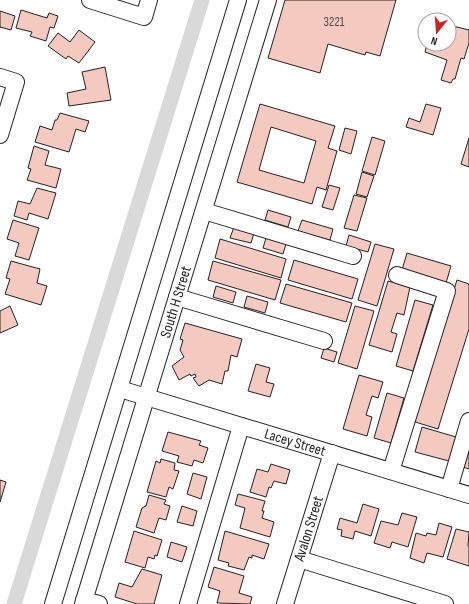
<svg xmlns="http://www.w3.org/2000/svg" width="469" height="604" font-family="'Sofia Sans Condensed',sans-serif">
<rect width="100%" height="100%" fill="#fff"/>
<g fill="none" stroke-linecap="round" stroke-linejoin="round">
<path stroke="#d9d9d9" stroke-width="15" d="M14 604 202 0"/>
</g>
<path fill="#f3c9c0" stroke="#222" fill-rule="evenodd" d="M285 0H396L380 56 366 52 365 55 328 44 320 73 268 58Z
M21 10 47 18 49 13 58 16 54 28 50 27 46 41 30 36 32 32 16 28Z
M0 11 15 16 11 30 0 27Z
M449 25 469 30V43L464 59 461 58 455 79H453L451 83 441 80 447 60 425 52 427 44H449Z
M79 30 95 42 79 63 68 56 66 59 48 46 58 33 70 42Z
M105 67 111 100 69 106 67 93 86 89 82 72Z
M260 104 335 126 328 148 337 151 326 190 317 187 312 204 237 182ZM271 127 316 141 304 183 259 170Z
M426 104 441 108 433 135 406 127 409 118 420 122Z
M60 113 89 121 85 132 76 129 69 152 35 142 40 126 52 130 55 120H57Z
M345 128 357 131 351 154 339 150Z
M372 137 385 141 375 175 362 171Z
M469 138V167L461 164Z
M34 146 49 151 45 165 61 169 56 188 27 180 31 169 28 168Z
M362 172 374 176 367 197 356 194Z
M329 185 340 188 333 210 322 207Z
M37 188 56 193 48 219 29 213 27 220 14 216 18 201 30 204Z
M354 195 367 198 357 231 344 228Z
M268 210 291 217 288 227 265 220Z
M13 220 39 228 29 260 15 256 19 243 7 239Z
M302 220 333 229 330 240 298 231Z
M234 227 254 233 251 243 230 238Z
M349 235 371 242 368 252 346 246Z
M266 238 286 244 283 254 263 248Z
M220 239 286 259 281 278 215 258Z
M375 244 394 249 377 306 358 300Z
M407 253 451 266 446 283 402 270Z
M294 260 358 279 352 299 288 280Z
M11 261 40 269 37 283 47 286 41 305 5 294 10 279 6 278Z
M213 261 281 280 275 300 208 280Z
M457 280 469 284V329L438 429 412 421Z
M388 281 410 287 404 315 397 313 391 332 397 334 392 352 369 345Z
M286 284 352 303 346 322 280 303Z
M216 286 236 292 233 303 213 297Z
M247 296 268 302 265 313 244 307Z
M415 300 433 305 413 371 396 366Z
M10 306 18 325 0 333V311Z
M355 306 374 311 357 369 338 363Z
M185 323 242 339 237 357 231 355 228 371H225L222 384 209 380 199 386 193 378 196 377 195 374 191 376 190 374 179 380 172 366 184 357 180 350 183 340 180 339Z
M324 348 337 352 334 362 321 358Z
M256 364 270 368 266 382 274 384 270 397 248 391Z
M359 375 383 382 378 398 372 396 366 415 372 417 367 436 343 429Z
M387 393 404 398 391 443 374 438Z
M422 427 456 437 449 461 415 452Z
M168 432 201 441 199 445 208 448 203 463 194 460 192 466 177 462 179 456 162 451Z
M469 447V469L463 467Z
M161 459 175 463 174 470 179 471 173 489 169 487 166 497 147 492 156 461 160 463Z
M271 464 290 470 286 484 274 481 271 488 269 487 266 497 250 492 257 469 268 472Z
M193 473 207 477 201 499 187 494Z
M0 480 6 482 0 502Z
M238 494 265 501 262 511H264L262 518 274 522 270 537 240 528 245 508 235 505Z
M149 495 166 500 164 504 170 506 166 520 159 518 154 533 136 527 142 508 146 506Z
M363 504 379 509 371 536 355 531 353 539 341 536 342 530 337 529 340 518 357 523Z
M182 506 197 511 193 526 177 522Z
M402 513 417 517 408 547 392 542 390 548 374 543 381 521 398 525Z
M439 523 452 527 443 557 427 553 424 563 410 558 416 533 426 536 427 533 436 535Z
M456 529 469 532 468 546H469V566L447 559Z
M134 531 162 540 157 556 155 555 154 559 148 557 145 568 125 562Z
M225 531 269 544 264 559 252 555V558L249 557 244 570 228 566 229 563 218 560Z
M171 542 187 547 182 562 167 557Z
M214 567 244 576 239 593 252 597 250 604 217 603 220 591 208 587Z
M142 569 162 575 154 604H137L115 597 119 583 132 587Z"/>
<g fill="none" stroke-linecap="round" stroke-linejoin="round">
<defs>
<g id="minor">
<path d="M90 0 144 17 149 0"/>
<path d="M0 77 16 82 0 135"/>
<path d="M204 211 353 256"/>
<path d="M177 297 324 341"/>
<path id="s1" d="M120 389 469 495"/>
<path d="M391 471 447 291 397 275"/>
<path d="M449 489 469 421"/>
<path d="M299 559 445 604"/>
<path d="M84 600 99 604"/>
<path d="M53 604 238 0"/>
<path id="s2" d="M83 604 268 0"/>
<path d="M188 604 241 426"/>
<path id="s3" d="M285 604 332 453"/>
</g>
</defs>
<use href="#minor" stroke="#222" stroke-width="18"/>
<use href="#minor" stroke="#fff" stroke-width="16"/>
</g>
<g text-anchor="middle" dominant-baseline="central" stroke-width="3" stroke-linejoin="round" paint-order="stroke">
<g font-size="13" fill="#564c4a">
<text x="334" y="22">3221</text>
</g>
<g font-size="15" fill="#222" stroke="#fff">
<text stroke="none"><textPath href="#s2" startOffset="316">South H Street</textPath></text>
<text stroke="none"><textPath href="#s1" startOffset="183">Lacey Street</textPath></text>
<text stroke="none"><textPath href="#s3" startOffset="79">Avalon Street</textPath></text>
</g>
</g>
<g transform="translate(437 32) rotate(197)"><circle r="19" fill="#ffffff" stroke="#a7a7a7"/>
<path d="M0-3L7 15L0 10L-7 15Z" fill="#c62828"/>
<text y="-6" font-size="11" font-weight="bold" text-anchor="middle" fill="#222222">N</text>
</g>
</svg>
